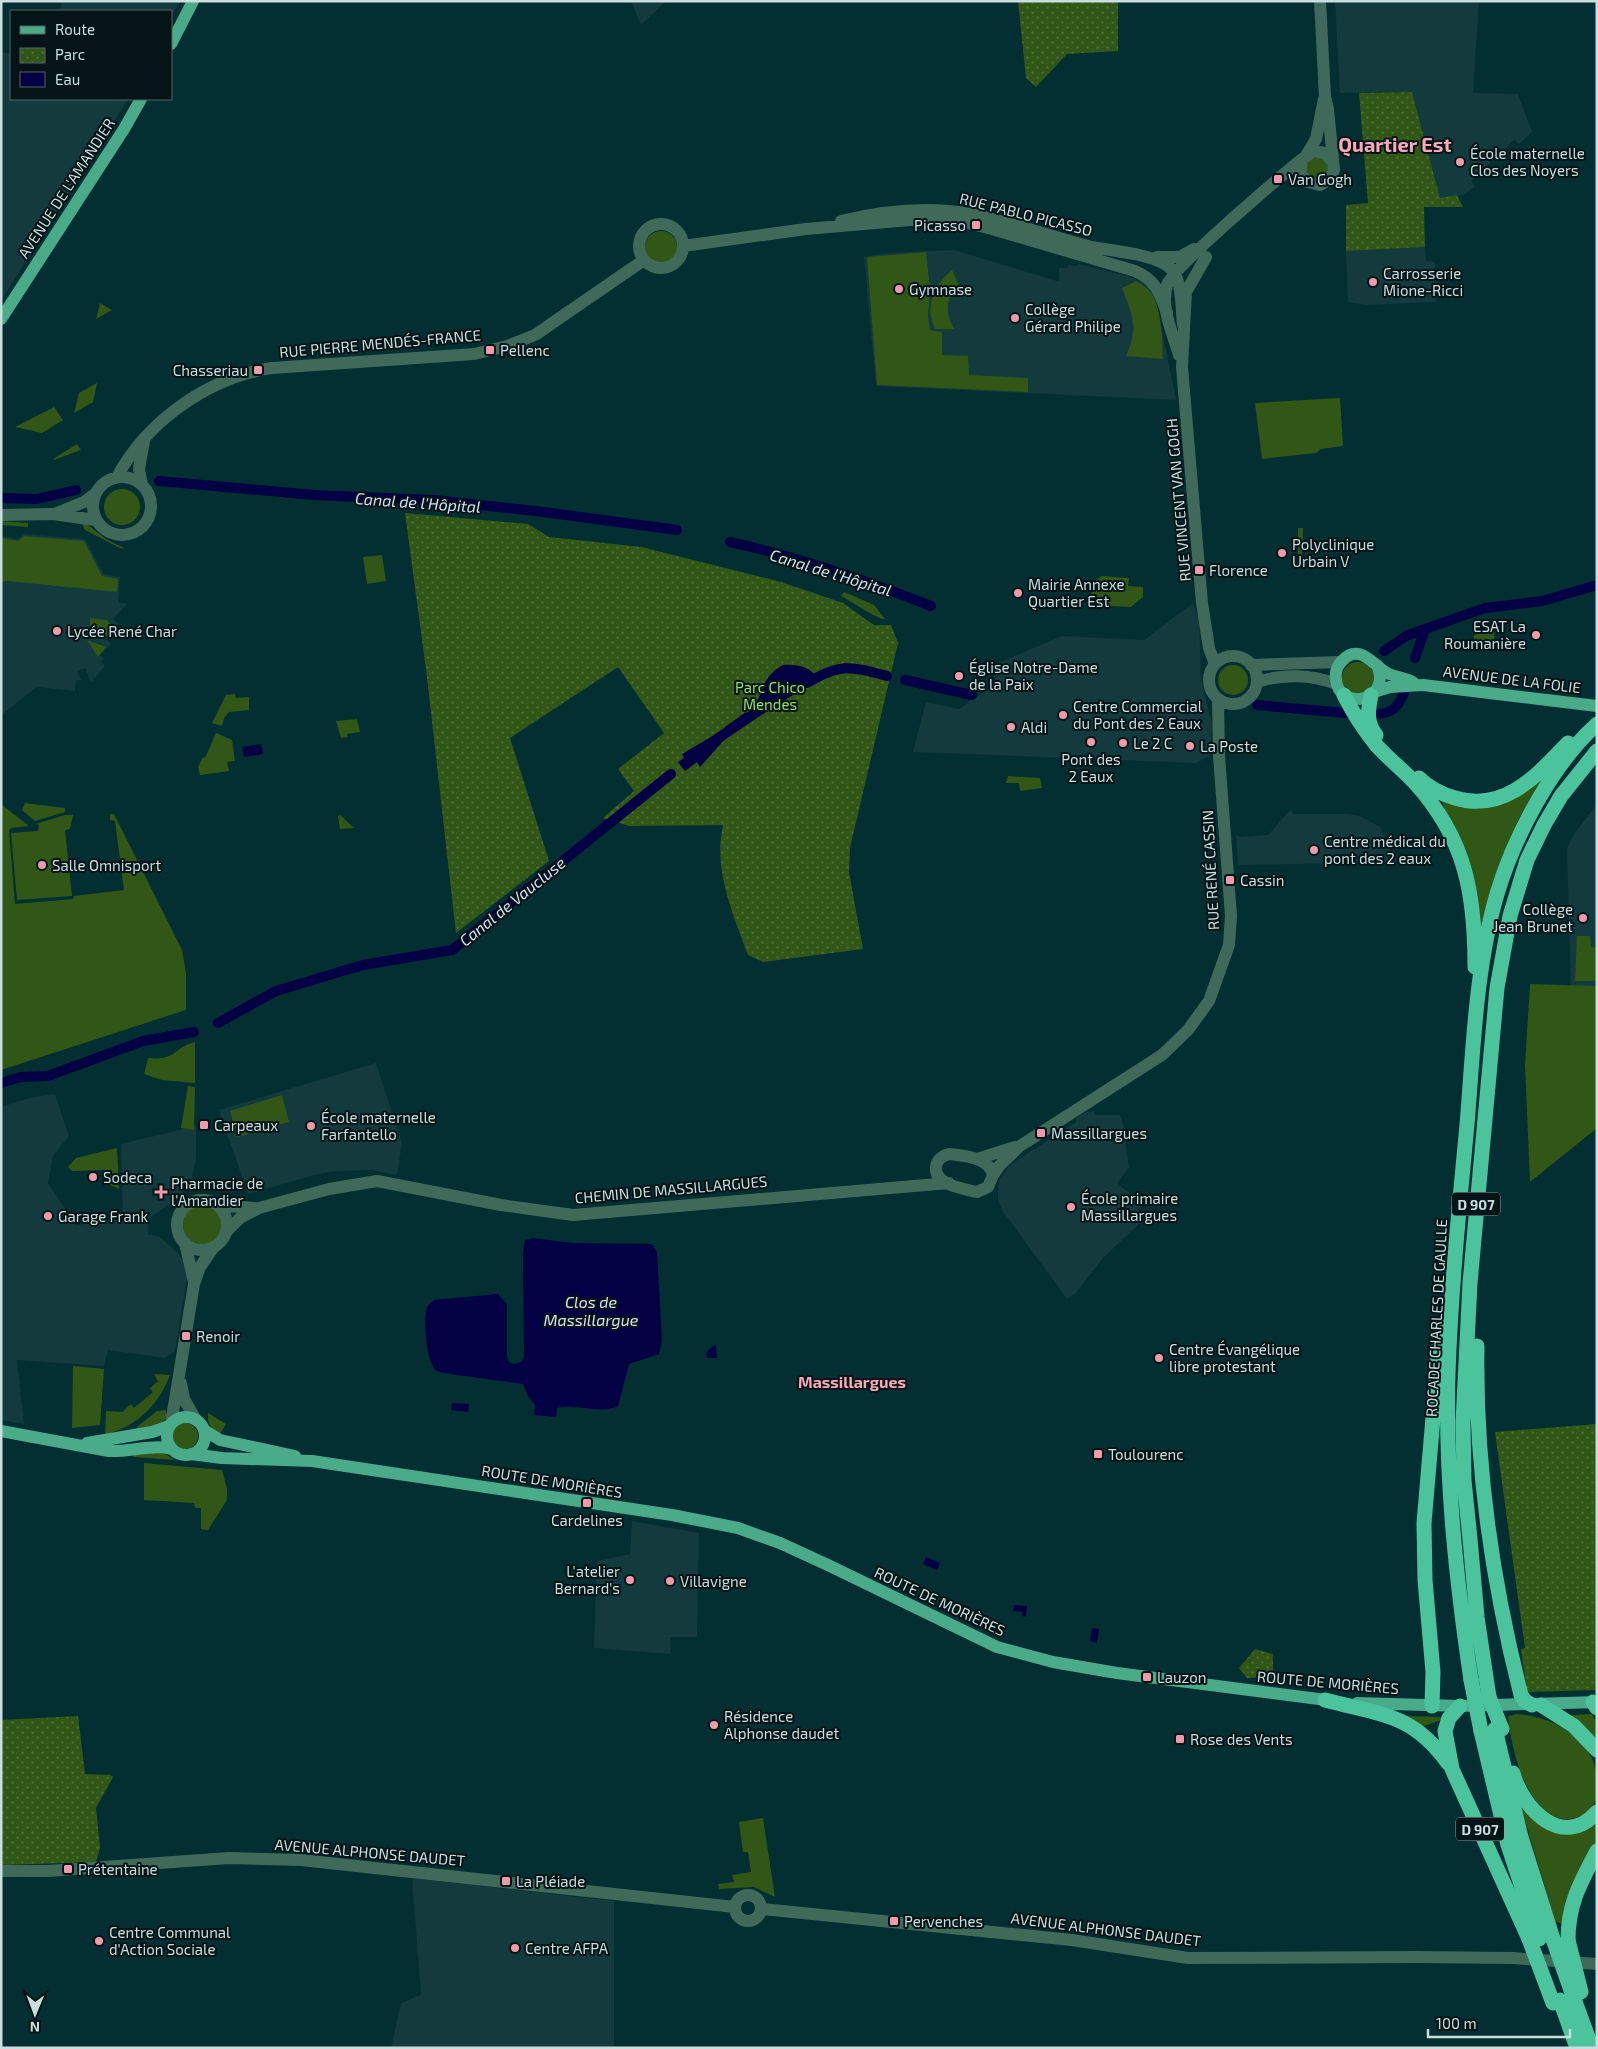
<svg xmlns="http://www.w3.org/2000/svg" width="1598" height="2049" font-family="'Exo 2',sans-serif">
<defs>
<pattern id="park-dots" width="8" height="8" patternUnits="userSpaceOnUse" patternTransform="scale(1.25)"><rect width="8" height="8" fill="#315717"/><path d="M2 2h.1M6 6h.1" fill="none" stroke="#4e6f38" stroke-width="1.8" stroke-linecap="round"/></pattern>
</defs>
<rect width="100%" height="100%" fill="#032f32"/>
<path fill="#133a3d" d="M62 1H180L171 18V11H60Z
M631 1H666L641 25Z
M1335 1H1479L1473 93 1518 94 1532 132 1519 144 1514 140 1471 181 1475 186 1461 197 1457 195 1440 198 1412 92 1340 93Z
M1 52 11 54V99H128L1 301Z
M1425 247 1426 261 1435 262 1436 302 1366 305 1348 302 1346 251Z
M954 250 1057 281H1059V268H1068V265L1077 266 1078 264 1131 277 1147 284 1155 295 1176 400 876 386 864 257 887 253Z
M24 534 85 539 104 574 120 577 118 602 127 604 113 619 119 624 106 639 111 644 100 655 104 659 101 662 105 666 91 682 85 668 77 671 81 680H76L75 691 37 687 1 715V536L18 539Z
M1193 603 1199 621 1201 679 1212 724 1210 755 1197 763 913 752 926 702 960 709 972 699 997 685 991 666 1062 636 1144 640Z
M1597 804V986H1571L1567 850 1572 837Z
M1290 810 1294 814H1349L1360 816 1380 827 1397 862 1238 865 1236 834 1240 837 1268 835Z
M376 1063 402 1143 397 1175 372 1170 337 1171 318 1174 248 1194 219 1110Z
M55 1094 69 1136 53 1156 48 1183 76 1225 123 1219 121 1144 196 1126V1157L191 1184 173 1202 149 1218 148 1234 160 1237 178 1253 183 1261 187 1277 175 1351 165 1358 108 1350 104 1366 17 1360 24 1424 1 1420V1107L29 1098Z
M1094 1111 1095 1115H1119L1122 1118 1129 1168 1117 1183 1143 1204 1138 1209 1142 1213V1221L1103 1258 1075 1294 1067 1299 1002 1210 998 1200V1188L1000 1178 1010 1165 1076 1122 1077 1117 1086 1112Z
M632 1521 699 1533 697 1637H670L671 1654 594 1648 597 1561 630 1554Z
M412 1878 614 1901V2048H391L401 2003 421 1995Z"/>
<path fill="#315717" d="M1306 168a11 11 0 1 1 22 0a11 11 0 1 1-22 0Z
M645 247a16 16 0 1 1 32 0a16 16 0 1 1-32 0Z
M926 252 930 289 928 316 930 330 942 332V355L968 356 969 375 1028 378V392L877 385 867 257Z
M952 270 959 286C945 299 945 313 954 329H935C924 306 934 285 952 270Z
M1136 281C1142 285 1150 289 1153 296 1161 311 1163 342 1163 359L1126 356C1139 327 1133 317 1122 288Z
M100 303 112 310 96 319Z
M97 383 93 402 74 413 79 393Z
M1340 398 1343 446 1321 449 1316 453 1262 459 1255 403Z
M54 407 63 420 42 433 15 427Z
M77 444 81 450 54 460 53 459Z
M104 507a18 18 0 1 1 36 0a18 18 0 1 1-36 0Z
M1 521 28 523V527L1 525Z
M82 524 88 525 106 539 124 548 122 549 85 530Z
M1298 528H1303L1302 563 1298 567Z
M24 536 84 541 102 576 118 579 117 592 8 581 1 582V538L18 541Z
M382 555 386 581 367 584 363 557Z
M1102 576 1129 578 1128 586 1143 587V597L1131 607 1091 605 1092 583Z
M844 592 874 605 885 619C877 620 852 601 841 596Z
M90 618 107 620 113 628 106 637 90 633Z
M1494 629 1495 650H1485L1474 638V635Z
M87 640 106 647 98 657Z
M1342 678a16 16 0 1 1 32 0a16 16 0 1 1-32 0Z
M1218 680a15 15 0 1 1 30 0a15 15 0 1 1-30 0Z
M235 694 236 698 249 697V710L229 712 224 718 222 726 212 723 226 695Z
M357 719 360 732 347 734 348 737 341 738 336 721Z
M216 733 232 740 235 761 227 762 229 771 200 775 198 767 203 757 205 758Z
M1008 776 1040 778 1042 788 1020 791 1019 783H1006Z
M1543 778C1511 825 1493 876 1480 931L1477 894 1472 869 1461 841 1446 814 1441 798 1455 803Z
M25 803 65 808V812L35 821 22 810Z
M1 804 29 826 11 828 9 830 15 904 73 899 74 896 124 890 115 821 110 820V814H114L182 950 186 973V1010L1 1070Z
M65 815H73L70 829 65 830 72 896 17 900 11 833 38 831 39 825 36 824Z
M340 815 354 828 340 829 338 816Z
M1577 936H1590L1591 947H1597V981H1575Z
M1530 984 1597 986V1128L1530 1182 1525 1065Z
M195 1042V1083L162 1080 144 1074 148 1058C177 1061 174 1047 195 1042Z
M188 1086 195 1087 194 1130 181 1128Z
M282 1095 289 1122 237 1137 230 1111Z
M117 1148 119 1189 106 1183 105 1170 72 1171 68 1167 76 1158Z
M183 1225a20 20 0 1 1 40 0a20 20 0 1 1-40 0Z
M73 1366 104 1369 100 1425 72 1428Z
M154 1374 170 1375C158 1406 137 1426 105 1435L106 1411 122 1412 131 1404 134 1408 153 1392 150 1388 158 1381Z
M166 1410 167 1416 164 1421 137 1431V1427L157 1411Z
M208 1413 226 1424 219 1436C211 1429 207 1424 208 1413Z
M172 1436a13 13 0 1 1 26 0a13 13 0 1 1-26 0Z
M162 1452 175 1460 133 1457V1455Z
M144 1463 222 1470 227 1489V1500L208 1530 201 1529V1508H195L194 1503 144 1500Z
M1517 1714C1556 1717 1597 1740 1597 1783 1597 1794 1597 1802 1589 1811 1583 1817 1572 1820 1564 1819 1526 1814 1511 1749 1508 1716Z
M1592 1714 1594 1719H1597V1743L1569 1715Z
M1406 1716 1445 1717V1719L1421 1727Z
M1524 1809 1539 1824 1597 1820V1844L1562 1924 1555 1921 1522 1810Z
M763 1818 775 1897 754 1887 719 1889 718 1884 734 1882 732 1875 751 1872 748 1852H743L739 1822Z"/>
<path fill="url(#park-dots)" d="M1018 1H1118V51L1067 54 1036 87 1026 78Z
M1412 92 1440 198 1457 195 1463 207H1424L1425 247 1346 251V205L1368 203 1359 93Z
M405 513 528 524 549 537 641 547 781 582 843 603 874 625H891L898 643 850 848 849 872 863 949 763 962 748 955C733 914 713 869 723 825L630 826 603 818 634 791 618 769 664 733 618 667 510 738 549 861 456 933 427 677Z
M1597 1424V1690L1527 1692 1521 1649 1525 1648 1495 1432Z
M1255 1649 1273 1654V1677L1247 1678 1239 1668Z
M78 1716 85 1774 110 1775 113 1777 96 1808 100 1848 96 1862 1 1865V1720Z"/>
<path fill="#030044" d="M783 665C798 664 810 667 819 679L757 717 751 709C766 692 760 677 783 665Z
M746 712 752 720 731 735 725 727Z
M721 731 726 738 700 767 697 762 685 771 678 762 684 758 682 754Z
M261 744 263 754 244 757 242 747Z
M533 1238 572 1243 652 1244 657 1252 662 1340 659 1354 629 1364 618 1406C599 1415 577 1403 557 1408L556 1417 534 1415 535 1405 528 1396 523 1384 444 1373C442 1372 439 1372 437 1371 426 1364 424 1324 426 1313 426 1307 429 1304 434 1300L498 1294 507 1304V1357L509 1362 514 1364 521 1362 524 1357 523 1253 525 1240Z
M714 1345 716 1346 717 1358H707L706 1353Z
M452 1403 469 1404 468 1412 451 1410Z
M926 1557 940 1563 937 1570 923 1564Z
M1014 1605 1027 1606 1026 1617 1022 1616V1612L1013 1611Z
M1092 1628 1099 1629 1097 1643 1090 1641Z"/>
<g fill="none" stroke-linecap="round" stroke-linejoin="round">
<path stroke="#030044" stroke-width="10" d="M159 481 314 495 434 500 544 512 677 530
M1 498 37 499 76 490
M730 542C799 557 865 580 931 606
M1384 651 1406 636 1425 629
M1415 658 1425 629 1485 608 1542 601 1597 585
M905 680 972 695
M807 683C841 663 850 666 887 676
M1257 705 1345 713
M1376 714C1392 714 1398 707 1404 693
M714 741 766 706
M218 1023 276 991 363 965 452 950 671 774
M1 1083 20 1077 48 1076 143 1041 194 1032"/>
<path stroke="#3f6a5a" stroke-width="12" d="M1320 1 1325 97 1328 109 1334 170 1330 179 1320 185 1308 182 1301 175V160L1313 151 1325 153 1333 162
M1307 154 1316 139 1324 99
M841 221C883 211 928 206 970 214 1012 222 1051 237 1092 247 1112 251 1154 254 1169 267 1183 278 1181 308 1183 325
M639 246a22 22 0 1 1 44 0a22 22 0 1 1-44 0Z
M683 246 806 229 910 220H938L963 222 992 229 1135 271C1156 280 1160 293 1167 313
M1157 257H1180L1194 249
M1206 257 1186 292 1182 367 1202 603 1209 648 1215 664
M1179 355C1173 334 1160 307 1167 285 1172 268 1281 176 1301 160
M117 477C147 421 209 377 272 368L474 354 507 346 535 335 644 260
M93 506a29 29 0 1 1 58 0a29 29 0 1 1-58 0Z
M142 485 139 469 144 441
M57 513 84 502 96 493
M1 515 53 514 96 520
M1209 680a24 24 0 1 1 48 0a24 24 0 1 1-48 0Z
M1251 665 1340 662
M1257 682C1282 674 1311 674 1336 684
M949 1154C965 1156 989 1157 993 1175L988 1187 977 1192C965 1189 934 1185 936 1167 937 1159 942 1156 949 1154Z
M977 1159 1015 1147
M993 1175 1000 1165 1020 1146 1162 1055 1188 1030 1209 1001 1229 945 1231 916 1219 756 1218 699
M177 1225a25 25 0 1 1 50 0a25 25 0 1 1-50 0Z
M217 1205 254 1208
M227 1231 240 1218 259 1208 329 1189 377 1181 501 1205 573 1215 949 1183
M185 1243 194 1282
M181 1383 184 1399 196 1420
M171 1424 194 1284 200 1267 213 1248
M1 1871H48L229 1858 301 1860 735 1907
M735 1908a13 13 0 1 1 26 0a13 13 0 1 1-26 0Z
M762 1909 1072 1940 1188 1958 1416 1957 1513 1958 1597 1964"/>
<path stroke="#49ab8a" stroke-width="12" d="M171 44 193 1
M1 319 124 129 141 99
M1377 665C1393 702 1338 712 1336 679 1335 672 1337 666 1342 661 1359 642 1373 665 1387 673 1395 677 1405 678 1413 682
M1374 692 1390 687 1423 685 1597 706
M167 1436a19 19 0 1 1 38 0a19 19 0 1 1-38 0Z
M204 1430 220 1440 295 1456
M1 1431 109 1451C131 1452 151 1444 172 1449
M87 1443 152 1432 169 1426
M191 1454 222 1458 312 1461 672 1515 738 1528 780 1543 830 1566 997 1647 1053 1662 1117 1673 1334 1701
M1357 1703 1460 1706 1597 1702"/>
<path stroke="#4bc49d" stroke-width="15" d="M1344 695C1353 713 1364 730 1377 746 1389 759 1403 770 1415 783 1466 839 1475 895 1475 967
M1371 695C1368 710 1366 723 1376 735
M1419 778C1430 789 1441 794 1455 798 1505 813 1537 775 1568 743
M1477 1346C1475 1463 1492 1581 1521 1695L1525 1701 1532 1705
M1471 1680C1456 1579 1445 1476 1448 1373 1451 1290 1459 1208 1467 1125 1473 1051 1476 965 1497 894 1514 837 1552 764 1597 724
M1489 1697 1477 1617 1470 1539 1464 1480 1463 1422 1470 1283 1497 988 1510 916 1527 860 1544 825 1561 796 1597 751
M1325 1700C1381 1715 1412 1713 1448 1763
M1593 1702 1597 1708
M1541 1705 1574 1726 1597 1750
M1432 1706 1433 1672 1425 1580 1424 1523 1441 1324
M1460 1706 1449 1718 1445 1731 1452 1769 1529 1939
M1495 1729 1521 1837 1553 1939
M1481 1731 1508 1845 1539 1939
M1513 1773C1523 1810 1563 1850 1597 1812
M1568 1940C1568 1903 1581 1882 1597 1851
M1573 1996 1592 2048
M1560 2000 1577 2048"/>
<path stroke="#4bc49d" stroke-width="15" d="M1471 1680 1481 1731
M1489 1697 1502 1729
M1529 1939 1553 2003
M1553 1939 1573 1996
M1568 1940 1581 1992"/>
</g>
<g fill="#f29aad" stroke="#051416" stroke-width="2">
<circle cx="1460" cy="162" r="5"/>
<rect x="1273" y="174" width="10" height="10" rx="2.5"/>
<rect x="971" y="220" width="10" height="10" rx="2.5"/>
<circle cx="1373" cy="282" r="5"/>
<circle cx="899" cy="289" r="5"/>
<circle cx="1015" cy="318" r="5"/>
<rect x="485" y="345" width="10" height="10" rx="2.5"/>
<rect x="253" y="365" width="10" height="10" rx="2.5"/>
<circle cx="1282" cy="553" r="5"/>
<rect x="1194" y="565" width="10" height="10" rx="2.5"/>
<circle cx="1018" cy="593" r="5"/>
<circle cx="57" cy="631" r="5"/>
<circle cx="1536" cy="635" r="5"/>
<circle cx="959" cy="676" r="5"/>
<circle cx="1063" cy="715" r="5"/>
<circle cx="1011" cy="727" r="5"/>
<circle cx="1091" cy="742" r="5"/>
<circle cx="1123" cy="743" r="5"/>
<circle cx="1190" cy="746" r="5"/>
<circle cx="1314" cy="850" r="5"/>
<circle cx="42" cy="865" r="5"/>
<rect x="1225" y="875" width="10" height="10" rx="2.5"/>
<circle cx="1583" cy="918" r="5"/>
<rect x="199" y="1120" width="10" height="10" rx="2.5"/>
<circle cx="311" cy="1126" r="5"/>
<rect x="1036" y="1128" width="10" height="10" rx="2.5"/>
<circle cx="93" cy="1177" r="5"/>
<path d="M158.5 1184.5h5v5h5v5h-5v5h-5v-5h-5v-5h5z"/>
<circle cx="1071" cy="1207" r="5"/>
<circle cx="48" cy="1216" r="5"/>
<rect x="181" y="1331" width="10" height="10" rx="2.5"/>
<circle cx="1159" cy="1358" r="5"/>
<rect x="1093" y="1449" width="10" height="10" rx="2.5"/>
<rect x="582" y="1498" width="10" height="10" rx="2.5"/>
<circle cx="630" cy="1580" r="5"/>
<circle cx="670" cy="1581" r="5"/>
<rect x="1142" y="1672" width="10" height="10" rx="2.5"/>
<circle cx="714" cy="1725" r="5"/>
<rect x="1175" y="1734" width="10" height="10" rx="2.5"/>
<rect x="63" y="1864" width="10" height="10" rx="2.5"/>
<rect x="501" y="1876" width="10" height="10" rx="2.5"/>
<rect x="889" y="1916" width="10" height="10" rx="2.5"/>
<circle cx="99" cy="1941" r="5"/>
<circle cx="515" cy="1948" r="5"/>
</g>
<g text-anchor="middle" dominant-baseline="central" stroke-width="4" stroke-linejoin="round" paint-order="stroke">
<g fill="#051416" stroke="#8ea1a3" stroke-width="1">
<rect x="1452" y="1192.5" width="48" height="23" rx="4"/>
<rect x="1456" y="1817.5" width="48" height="23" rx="4"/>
</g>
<g font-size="14" font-weight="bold" fill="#c9dedf">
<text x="1476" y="1204">D 907</text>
<text x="1480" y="1829">D 907</text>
</g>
<g font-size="15" fill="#c9dedf" stroke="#051416" text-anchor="start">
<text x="1470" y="153">École maternelle<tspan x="1470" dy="17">Clos des Noyers</tspan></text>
<text x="1288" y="179">Van Gogh</text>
<text x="966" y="225" text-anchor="end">Picasso</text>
<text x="1383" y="273">Carrosserie<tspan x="1383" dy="17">Mione-Ricci</tspan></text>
<text x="909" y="289">Gymnase</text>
<text x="1025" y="309">Collège<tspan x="1025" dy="17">Gérard Philipe</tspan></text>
<text x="500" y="350">Pellenc</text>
<text x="248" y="370" text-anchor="end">Chasseriau</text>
<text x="1292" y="544">Polyclinique<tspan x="1292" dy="17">Urbain V</tspan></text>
<text x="1209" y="570">Florence</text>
<text x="1028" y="584">Mairie Annexe<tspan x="1028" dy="17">Quartier Est</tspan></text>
<text x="1526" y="626" text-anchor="end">ESAT La<tspan x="1526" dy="17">Roumanière</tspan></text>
<text x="67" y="631">Lycée René Char</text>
<text x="969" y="667">Église Notre-Dame<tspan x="969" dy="17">de la Paix</tspan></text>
<text x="1073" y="706">Centre Commercial<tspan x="1073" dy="17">du Pont des 2 Eaux</tspan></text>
<text x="1021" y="727">Aldi</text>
<text x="1133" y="743">Le 2 C</text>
<text x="1200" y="746">La Poste</text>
<text x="1091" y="759" text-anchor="middle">Pont des<tspan x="1091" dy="17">2 Eaux</tspan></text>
<text x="1324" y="841">Centre médical du<tspan x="1324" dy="17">pont des 2 eaux</tspan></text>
<text x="52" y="865">Salle Omnisport</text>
<text x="1240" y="880">Cassin</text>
<text x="1573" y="909" text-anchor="end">Collège<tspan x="1573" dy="17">Jean Brunet</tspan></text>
<text x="321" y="1117">École maternelle<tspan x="321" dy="17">Farfantello</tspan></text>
<text x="214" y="1125">Carpeaux</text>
<text x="1051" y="1133">Massillargues</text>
<text x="103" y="1177">Sodeca</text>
<text x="171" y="1183">Pharmacie de<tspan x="171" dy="17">l'Amandier</tspan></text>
<text x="1081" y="1198">École primaire<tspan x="1081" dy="17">Massillargues</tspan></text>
<text x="58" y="1216">Garage Frank</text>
<text x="196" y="1336">Renoir</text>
<text x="1169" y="1349">Centre Évangélique<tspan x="1169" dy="17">libre protestant</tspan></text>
<text x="1108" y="1454">Toulourenc</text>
<text x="587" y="1520" text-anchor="middle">Cardelines</text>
<text x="620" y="1571" text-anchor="end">L'atelier<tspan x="620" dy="17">Bernard's</tspan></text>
<text x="680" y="1581">Villavigne</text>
<text x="1157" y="1677">Lauzon</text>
<text x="724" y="1716">Résidence<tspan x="724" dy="17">Alphonse daudet</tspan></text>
<text x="1190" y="1739">Rose des Vents</text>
<text x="78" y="1869">Prétentaine</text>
<text x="516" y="1881">La Pléiade</text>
<text x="904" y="1921">Pervenches</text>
<text x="109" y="1932">Centre Communal<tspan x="109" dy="17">d'Action Sociale</tspan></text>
<text x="525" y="1948">Centre AFPA</text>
</g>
<g font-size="15" fill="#c9dedf" stroke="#051416">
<text transform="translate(66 188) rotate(-57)">AVENUE DE L'AMANDIER</text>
<text transform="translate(1026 214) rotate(14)">RUE PABLO PICASSO</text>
<text transform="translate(380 343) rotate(-5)">RUE PIERRE MENDÉS-FRANCE</text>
<text transform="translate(1178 500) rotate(-95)">RUE VINCENT VAN GOGH</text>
<text transform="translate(1512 679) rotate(7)">AVENUE DE LA FOLIE</text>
<text transform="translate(1210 870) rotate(-93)">RUE RENÉ CASSIN</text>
<text transform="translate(671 1189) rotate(-5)">CHEMIN DE MASSILLARGUES</text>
<text transform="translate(1436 1318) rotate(-87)">ROCADE CHARLES DE GAULLE</text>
<text transform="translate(552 1481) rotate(9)">ROUTE DE MORIÈRES</text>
<text transform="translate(940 1601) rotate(25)">ROUTE DE MORIÈRES</text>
<text transform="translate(1328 1682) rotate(5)">ROUTE DE MORIÈRES</text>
<text transform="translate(370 1852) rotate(5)">AVENUE ALPHONSE DAUDET</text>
<text transform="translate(1106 1929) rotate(7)">AVENUE ALPHONSE DAUDET</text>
</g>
<g font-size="15" fill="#96d96f" stroke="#051416">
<text x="770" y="687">Parc Chico<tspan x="770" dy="17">Mendes</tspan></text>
</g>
<g font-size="16" font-style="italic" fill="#d6dff4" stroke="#051416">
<text transform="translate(418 502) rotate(4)">Canal de l'Hôpital</text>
<text transform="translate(831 572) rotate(17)">Canal de l'Hôpital</text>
<text transform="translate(512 901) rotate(-39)">Canal de Vaucluse</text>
<text x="591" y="1301">Clos de<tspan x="591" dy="18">Massillargue</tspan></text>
</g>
<g font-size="16" font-weight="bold" fill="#fba8b9" stroke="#051416">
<text x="852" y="1381">Massillargues</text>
</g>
<g font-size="20" font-weight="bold" fill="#fba8b9" stroke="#051416">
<text x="1395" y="144">Quartier Est</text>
</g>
</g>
<rect width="1598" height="2049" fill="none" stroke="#c9dedf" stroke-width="5"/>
<rect x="10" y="10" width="162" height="90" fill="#051416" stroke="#536566"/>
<rect x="20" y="26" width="25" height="8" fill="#49ab8a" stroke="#536566"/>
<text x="55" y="35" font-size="15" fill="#c9dedf">Route</text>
<rect x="20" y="48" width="25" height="15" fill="url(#park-dots)" stroke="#536566"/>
<text x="55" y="60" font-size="15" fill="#c9dedf">Parc</text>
<rect x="20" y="72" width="25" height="15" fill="#030044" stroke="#536566"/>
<text x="55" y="85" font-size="15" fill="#c9dedf">Eau</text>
<g transform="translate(35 2014) rotate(181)" stroke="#051416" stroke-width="4" paint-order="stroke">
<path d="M0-4L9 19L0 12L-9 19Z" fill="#c9dedf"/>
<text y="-8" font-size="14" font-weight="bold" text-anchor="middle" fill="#c9dedf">N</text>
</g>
<path d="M1428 2029v8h142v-8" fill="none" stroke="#c9dedf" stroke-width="2.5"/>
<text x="1436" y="2029" font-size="15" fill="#c9dedf" stroke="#051416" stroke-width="4" paint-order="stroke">100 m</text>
</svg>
